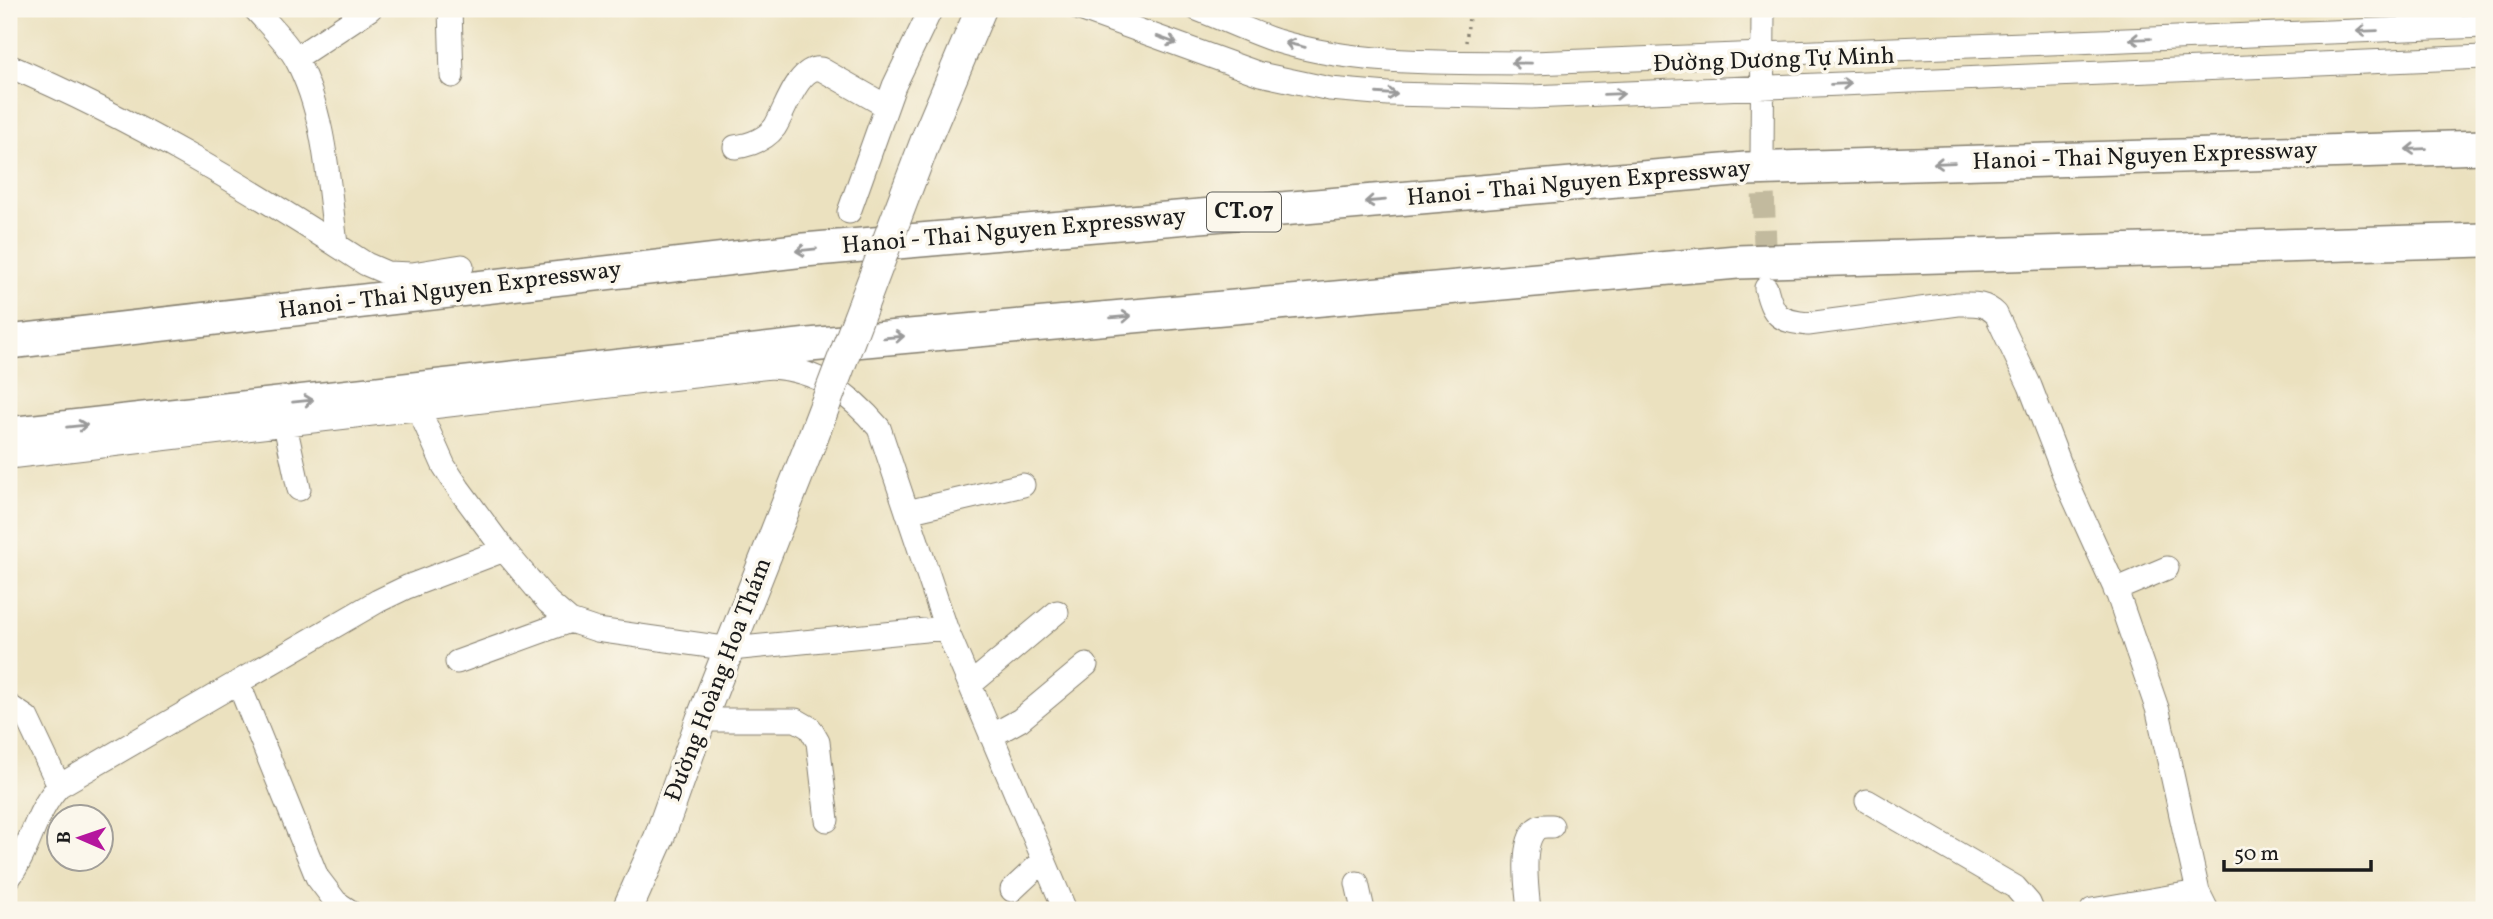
<svg xmlns="http://www.w3.org/2000/svg" width="2493" height="919" font-family="Vollkorn,serif">
<rect width="100%" height="100%" fill="#fbf7ec"/>
<filter id="ink" filterUnits="userSpaceOnUse"><feTurbulence type="fractalNoise" baseFrequency=".0143" numOctaves="2"/><feDisplacementMap in="SourceGraphic" scale="14" xChannelSelector="R" yChannelSelector="G"/><feConvolveMatrix kernelMatrix="1 2 1 2 8 2 1 2 1" color-interpolation-filters="sRGB"/></filter>
<filter id="wash" filterUnits="userSpaceOnUse"><feTurbulence type="fractalNoise" baseFrequency=".00686" numOctaves="4" result="noise"/><feDisplacementMap in="SourceGraphic" scale="28" xChannelSelector="R" yChannelSelector="G"/><feGaussianBlur stdDeviation="1.57" result="paint"/><feColorMatrix in="noise" values="0 0 0 0 0 0 0 0 0 0 0 0 0 0 0 0 0 1.4 0 .05"/><feComposite in="paint" operator="in"/></filter>
<g filter="url(#wash)">
<rect width="100%" height="100%" fill="#ebe1bf"/>
</g>
<g filter="url(#ink)">
<g fill="none" stroke-linecap="round" stroke-linejoin="round">
<path stroke="#c2ba9e" stroke-width="23" stroke-dasharray="23 11" stroke-linecap="butt" d="M1762 161 1766 274"/>
<defs>
<path id="minor" d="M255 9C268 24 286 41 296 59 326 115 328 183 336 244
M450 9 452 76
M1080 9 1260 74 1330 89 1388 94 1531 97 2484 57
M1197 9C1223 19 1250 32 1277 41 1360 66 1448 62 1533 63L2484 26
M296 58 370 9
M9 66C136 120 250 189 366 264L387 273 412 274 462 266
M735 147C750 145 766 139 775 127 785 111 798 65 821 69L886 106
M1762 161 1763 9
M849 212 894 86 931 9
M1766 288C1773 316 1779 321 1808 324L1958 304C1973 304 1984 302 1996 314L2030 386 2068 485 2118 595 2158 711 2198 892 2207 910
M419 410 444 466 459 489 504 550 548 602 570 621 597 630 731 649 946 628
M285 425 299 489
M9 457 771 367C818 370 849 393 879 428L946 628 1065 910
M907 512 1023 485
M2115 590 2167 568
M457 662 570 621
M238 682 317 877 336 902 348 910
M970 685 1057 612
M9 706 27 718 59 786
M701 720H796L810 728 818 742 827 820
M991 736 1020 720 1086 665
M1867 801 2015 887 2029 903 2032 910
M9 878C30 850 35 811 59 786L378 601 407 587 504 550
M1357 883 1363 910
M1012 890 1043 861
M1529 910C1527 890 1520 844 1536 829 1541 825 1546 826 1552 826
M2092 910 2198 892"/>
<path id="major" d="M927 137 981 9
M627 910 659 838 701 720 808 450"/>
<path id="highway" d="M9 342 804 250 1746 169 2484 147
M9 434 809 345 1737 262 2484 240"/>
</defs>
<use href="#minor" stroke="#847e6e" stroke-width="25"/>
<use href="#major" stroke="#847e6e" stroke-width="32"/>
<use href="#highway" stroke="#847e6e" stroke-width="36"/>
<path stroke="#847e6e" stroke-width="3.5" stroke-dasharray="2 5" stroke-linecap="butt" d="M1466 42 1470 9"/>
<use href="#minor" stroke="#fff" stroke-width="23"/>
<use href="#major" stroke="#fff" stroke-width="30"/>
<use href="#highway" stroke="#fff" stroke-width="33"/>
<defs>
<path id="major-bridge" d="M808 450 927 137"/>
</defs>
<use href="#major-bridge" stroke="#847e6e" stroke-width="32" stroke-linecap="butt"/>
<use href="#major-bridge" stroke="#fff" stroke-width="30"/>
</g>
<defs><path id="oneway-shaft" d="M-6 0H5M1.5-3L5.5 0L1.5 3" fill="none" stroke-width="1.6" stroke-linecap="round" stroke-linejoin="round" transform="scale(1.75)"/></defs>
<g stroke="#999">
<use href="#oneway-shaft" transform="translate(2367 31) rotate(178)"/>
<use href="#oneway-shaft" transform="translate(2140 39) rotate(178)"/>
<use href="#oneway-shaft" transform="translate(1167 40) rotate(20)"/>
<use href="#oneway-shaft" transform="translate(1295 45) rotate(-167)"/>
<use href="#oneway-shaft" transform="translate(1521 63) rotate(-179)"/>
<use href="#oneway-shaft" transform="translate(1841 84) rotate(-2)"/>
<use href="#oneway-shaft" transform="translate(1387 94) rotate(4)"/>
<use href="#oneway-shaft" transform="translate(1614 94) rotate(-2)"/>
<use href="#oneway-shaft" transform="translate(2416 149) rotate(178)"/>
<use href="#oneway-shaft" transform="translate(1944 163) rotate(178)"/>
<use href="#oneway-shaft" transform="translate(1375 201) rotate(175)"/>
<use href="#oneway-shaft" transform="translate(806 250) rotate(174)"/>
<use href="#oneway-shaft" transform="translate(1121 317) rotate(-5)"/>
<use href="#oneway-shaft" transform="translate(894 337) rotate(-5)"/>
<use href="#oneway-shaft" transform="translate(303 401) rotate(-6)"/>
<use href="#oneway-shaft" transform="translate(77 426) rotate(-6)"/>
</g>
</g>
<g text-anchor="middle" dominant-baseline="central" stroke-width="7" stroke-linejoin="round" paint-order="stroke">
<rect fill="#fbf7ec" stroke="#5f5e5a" stroke-width="2" x="1207" y="192.5" width="74" height="39" rx="5"/>
<g font-size="23" font-weight="bold" fill="#1c1c1c">
<text x="1244" y="212">CT.07</text>
</g>
<g font-size="24" fill="#1c1c1c" stroke="#fbf7ec">
<text transform="translate(1774 61) rotate(-2)">Đường Dương Tự Minh</text>
<text transform="translate(2145 157) rotate(-2)">Hanoi - Thai Nguyen Expressway</text>
<text transform="translate(1579 184) rotate(-5)">Hanoi - Thai Nguyen Expressway</text>
<text transform="translate(1014 232) rotate(-5)">Hanoi - Thai Nguyen Expressway</text>
<text transform="translate(450 291) rotate(-7)">Hanoi - Thai Nguyen Expressway</text>
<text transform="translate(719 680) rotate(-69)">Đường Hoàng Hoa Thám</text>
</g>
</g>
<rect width="2493" height="919" fill="none" stroke="#fbf7ec" stroke-width="35"/>
<g transform="translate(80 838) rotate(272)"><circle r="33" fill="#fbf7ec" stroke="#a29f99" stroke-width="2"/>
<path d="M0-5L12 26L0 18L-12 26Z" fill="#b5179e"/>
<text y="-10" font-size="19" font-weight="bold" text-anchor="middle" fill="#1c1c1c">B</text>
</g>
<path d="M2224 860v10h147v-10" fill="none" stroke="#1c1c1c" stroke-width="3.5"/>
<text x="2234" y="860" font-size="21" fill="#1c1c1c" stroke="#fbf7ec" stroke-width="5" paint-order="stroke">50 m</text>
</svg>
